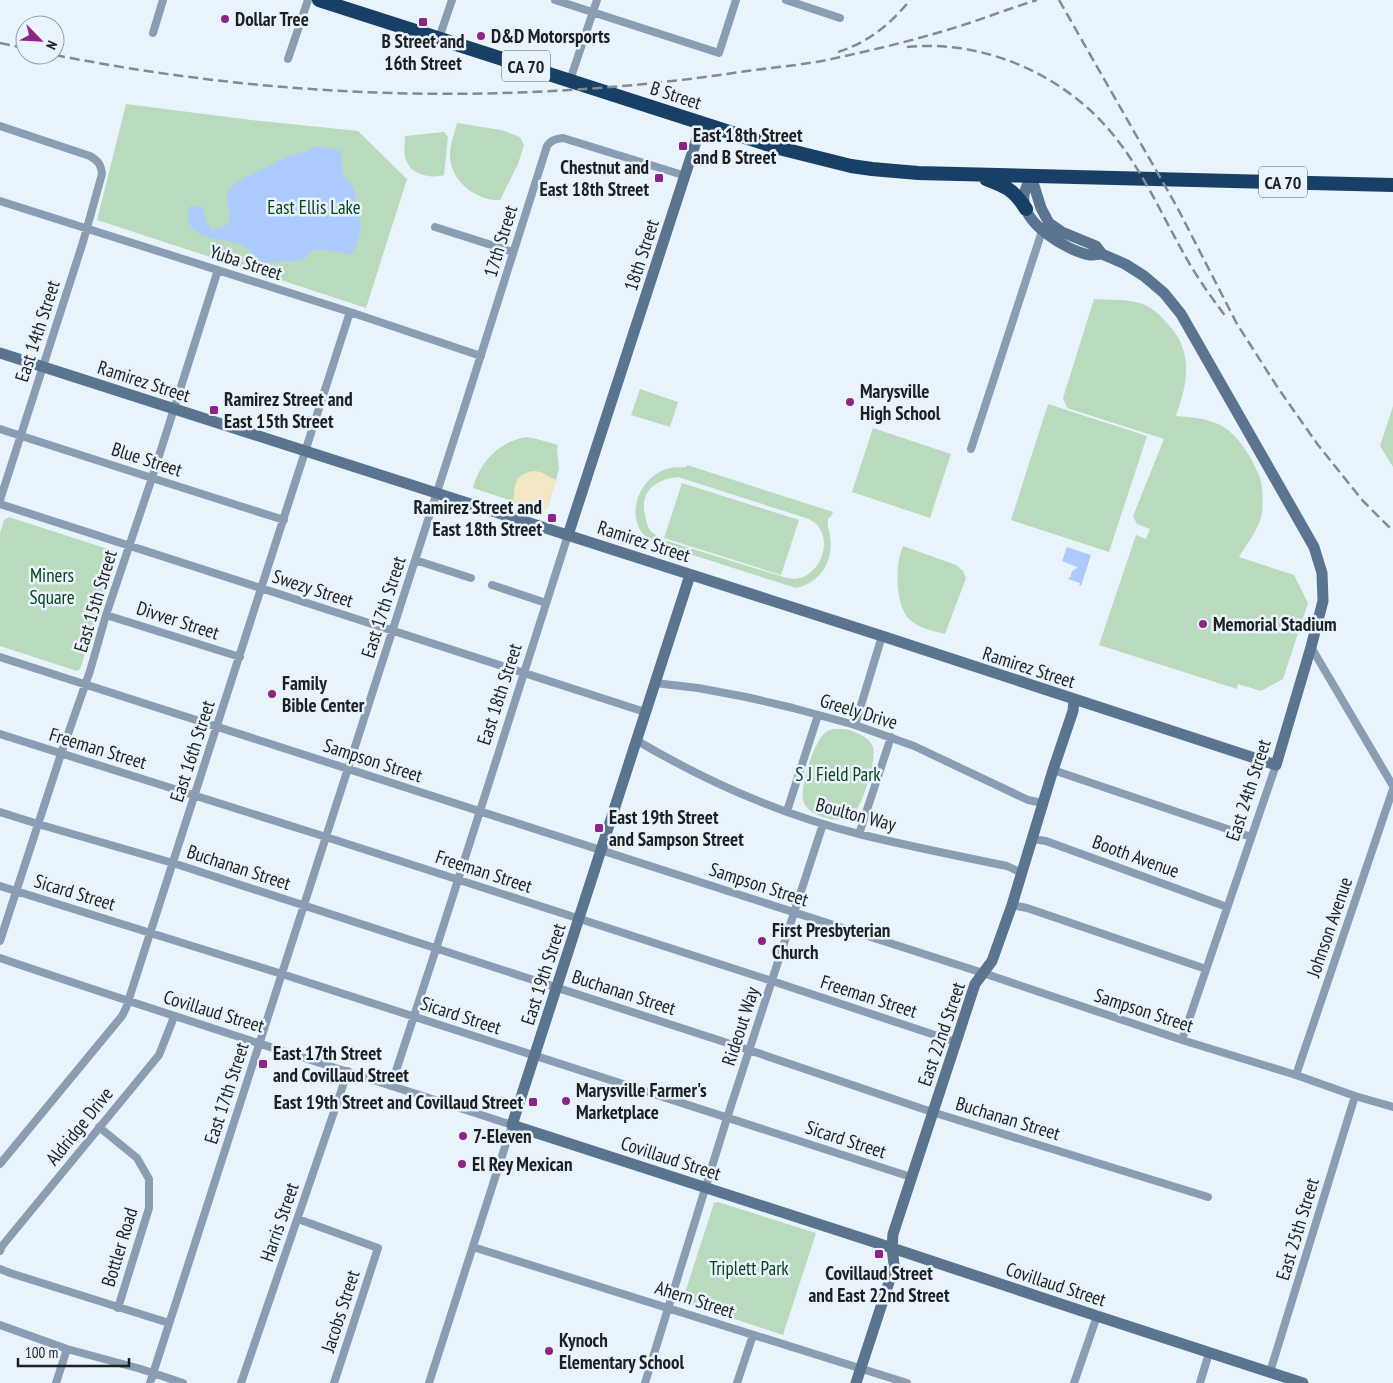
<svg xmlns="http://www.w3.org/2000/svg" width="1393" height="1383" font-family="'PT Sans Narrow',sans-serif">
<rect width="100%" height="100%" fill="#e9f3fb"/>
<path fill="#badabd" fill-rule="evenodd" d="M126 104 251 120 358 131 407 179 366 308 97 220Z
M457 123 501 130 520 137 524 145 518 164 500 200C475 201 449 179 450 154 450 143 455 133 457 123Z
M444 132 448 137 444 175C431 179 411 175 406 160 403 153 405 144 405 136Z
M1094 299C1109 300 1125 299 1140 303 1152 307 1159 314 1167 323 1194 351 1188 382 1176 416 1190 417 1204 418 1218 424 1237 432 1253 459 1260 478 1263 487 1263 503 1262 513 1259 530 1247 543 1239 557L1294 575 1308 603 1283 679 1261 691 1238 684 1237 689 1099 645 1136 535 1146 539 1150 529 1137 524 1133 516 1164 439 1067 408 1063 398Z
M640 389 678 402 670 427 631 415Z
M1048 404 1147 436 1109 552 1011 520Z
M1393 406V467L1380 446Z
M873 428 951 454 930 518 852 492Z
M526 437 537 439 558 445 557 449 559 469 548 507 542 511 473 488C480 461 499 442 526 437Z
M687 465 833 512 831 517H829C826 524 829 529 830 536 834 560 821 583 796 588L652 542C650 540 646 537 643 534 625 511 642 474 670 468 675 467 680 468 686 467ZM678 477 809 519C812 521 816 523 818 526 833 545 818 577 795 579 792 579 790 578 787 578L667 541C661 538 654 535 650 530 647 526 646 520 645 515 639 491 657 479 678 477Z
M682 483 799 520 781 575 664 538Z
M9 517 114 551 117 556 80 669 77 671 0 646V533L4 520Z
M903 546 956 565 963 571 966 578 945 634C933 631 918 628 909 619 895 605 895 563 903 546Z
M845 729C854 731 870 737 873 747 877 760 862 807 852 816 846 820 837 820 830 819 821 817 808 812 804 803 798 790 814 740 826 732 831 728 839 729 845 729Z
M718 1202 816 1233 783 1335 686 1303 683 1299 714 1203Z"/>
<path fill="#f2e8c3" d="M533 471 541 472 556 480 548 507 542 511 514 501C513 486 515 474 533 471Z"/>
<path fill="#adcafe" d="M315 146C324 148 334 148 342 152L341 161 343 175 354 189 361 229 357 245 351 254 317 249 309 252 307 257 297 261 261 262C256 257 250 250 244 246 229 237 190 242 188 218 188 214 189 210 189 206L201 207C205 214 206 224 212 230L228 224 230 214 226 195 235 183 289 156 307 151Z
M1067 547 1091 555 1081 586 1079 585 1080 583 1068 579 1069 577 1070 578 1072 571 1076 569 1077 567 1062 561Z"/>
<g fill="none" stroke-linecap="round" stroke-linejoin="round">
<path stroke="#8b9db2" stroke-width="8" d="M555 0 719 53 736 0
M786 0 840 18
M153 33 163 0
M439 38 452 0
M288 59 308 0
M570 80 597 0
M0 126 90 156C98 161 101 164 102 174L83 242 0 500
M0 201 350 312 481 356
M435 227 513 252
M0 429 152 478 284 520
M971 449 1043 228
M0 504 645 712
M415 560 471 578
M492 585 546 603
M106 615 240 657
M1311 647 1393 786
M0 657 983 973 1182 1040 1296 1075 1355 1096 1393 1107
M655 683 698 688 746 697 793 708 855 725 914 746 1028 800 1043 803
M855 725 882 636
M0 734 326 837 772 981 956 1042
M636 740C705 781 780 814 859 834 908 846 958 856 1007 866L1022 873
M1053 770 1251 837
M787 811 818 715
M0 812 38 824 173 863 749 1050 932 1112 1208 1197
M859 834 891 737
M1032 839 1046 841 1227 907
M0 886 282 974 911 1177
M1012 905 1027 908 1206 969
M0 941 61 754 90 671 106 615 152 478 218 270
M0 958C170 1016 341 1069 512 1125L429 1383
M1182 1040 1276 765
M1296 1075 1393 789
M391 1086 436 949 568 535
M99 1127 137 1158 149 1179V1208L118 1308
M0 1164 122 1016 126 1008 350 312
M298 1219 378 1248 334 1383
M473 1247 907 1383
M0 1251 2 1246 159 1055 174 1017
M0 1269 10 1273 169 1323
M0 1325 67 1349 141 1369 183 1383
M1270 1372 1355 1096
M56 1383 67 1349
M150 1383 467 399 547 146C551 140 556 139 563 138L686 176
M241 1383 348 1071
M645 1383 727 1118 823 824
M737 1383 753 1335
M1074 1383 1097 1316
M1200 1383 1209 1353"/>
<path stroke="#5b7591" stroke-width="11" d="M1031 176C1029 182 1025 189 1024 195 1020 223 1067 251 1090 255 1094 255 1098 254 1102 254
M0 353 882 636 1276 765 1311 647 1323 601 1322 573 1314 547 1181 314 1164 293 1144 276 1125 264 1102 254 1096 246 1062 232 1049 223 1041 208 1031 176
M568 535 702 123
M690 575 512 1125 877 1243 1097 1316 1303 1383
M856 1383 892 1273 894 1264 892 1248 893 1234 975 984 992 961 1012 905 1053 770 1073 711 1074 700"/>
<path stroke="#183f66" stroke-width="14" d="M319 0 779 148 851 166 872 169 918 173 1393 185
M986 179C1007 187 1014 190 1026 209"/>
<path stroke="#848a90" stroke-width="2.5" stroke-dasharray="10 5" stroke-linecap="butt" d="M1059 0 1177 207 1237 324 1278 388 1318 445 1363 501 1393 531
M0 43 25 48
M907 47C985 39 1067 76 1115 137 1143 172 1162 215 1184 254 1196 276 1211 297 1226 317
M838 52C867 43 891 24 910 0
M55 55C279 99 501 106 727 74 763 68 800 66 836 58 873 50 911 41 947 30 978 21 1007 9 1037 0"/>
</g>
<g fill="#8f2386" stroke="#e9f3fb" stroke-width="2">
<circle cx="225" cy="19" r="5"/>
<rect x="418" y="17" width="10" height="10" rx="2.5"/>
<circle cx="481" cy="36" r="5"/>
<rect x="678" y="141" width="10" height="10" rx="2.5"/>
<rect x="654" y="173" width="10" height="10" rx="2.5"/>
<circle cx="850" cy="402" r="5"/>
<rect x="209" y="405" width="10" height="10" rx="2.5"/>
<rect x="547" y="513" width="10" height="10" rx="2.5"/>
<circle cx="1203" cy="624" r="5"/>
<circle cx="272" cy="694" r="5"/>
<rect x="594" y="823" width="10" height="10" rx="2.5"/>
<circle cx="762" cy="941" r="5"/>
<rect x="258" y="1059" width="10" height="10" rx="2.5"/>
<circle cx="566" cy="1101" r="5"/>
<rect x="528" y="1097" width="10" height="10" rx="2.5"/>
<circle cx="463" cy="1136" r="5"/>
<circle cx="462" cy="1164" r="5"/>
<rect x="874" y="1249" width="10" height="10" rx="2.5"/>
<circle cx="549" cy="1351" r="5"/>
</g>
<g text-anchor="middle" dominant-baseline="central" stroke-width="5" stroke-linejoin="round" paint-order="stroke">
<g fill="#e9f3fb" stroke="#5a5f64" stroke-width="1">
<rect x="502" y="50.5" width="48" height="31" rx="4"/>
<rect x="1259" y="166.5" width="48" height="31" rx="4"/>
</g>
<g font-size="18" font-weight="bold" fill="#1d2023">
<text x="526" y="66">CA 70</text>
<text x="1283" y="182">CA 70</text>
</g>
<g font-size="19" font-weight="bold" fill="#1d2023" stroke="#e9f3fb" text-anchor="start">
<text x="235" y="19">Dollar Tree</text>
<text x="491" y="36">D&amp;D Motorsports</text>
<text x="423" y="41" text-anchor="middle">B Street and<tspan x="423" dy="22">16th Street</tspan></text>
<text x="693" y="135">East 18th Street<tspan x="693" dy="22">and B Street</tspan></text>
<text x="649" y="167" text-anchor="end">Chestnut and<tspan x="649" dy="22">East 18th Street</tspan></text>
<text x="860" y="391">Marysville<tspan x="860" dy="22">High School</tspan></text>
<text x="224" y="399">Ramirez Street and<tspan x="224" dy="22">East 15th Street</tspan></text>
<text x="542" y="507" text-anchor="end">Ramirez Street and<tspan x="542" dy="22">East 18th Street</tspan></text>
<text x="1213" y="624">Memorial Stadium</text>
<text x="282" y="683">Family<tspan x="282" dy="22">Bible Center</tspan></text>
<text x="609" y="817">East 19th Street<tspan x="609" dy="22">and Sampson Street</tspan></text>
<text x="772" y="930">First Presbyterian<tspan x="772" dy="22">Church</tspan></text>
<text x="273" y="1053">East 17th Street<tspan x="273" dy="22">and Covillaud Street</tspan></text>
<text x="576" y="1090">Marysville Farmer's<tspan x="576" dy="22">Marketplace</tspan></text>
<text x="523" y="1102" text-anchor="end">East 19th Street and Covillaud Street</text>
<text x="473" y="1136">7-Eleven</text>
<text x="472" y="1164">El Rey Mexican</text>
<text x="879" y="1273" text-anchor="middle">Covillaud Street<tspan x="879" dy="22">and East 22nd Street</tspan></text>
<text x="559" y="1340">Kynoch<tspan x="559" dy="22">Elementary School</tspan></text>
</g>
<g font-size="19" fill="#1d2023" stroke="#e9f3fb">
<text transform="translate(676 95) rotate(18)">B Street</text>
<text transform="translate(500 241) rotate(-73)">17th Street</text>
<text transform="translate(641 255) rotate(-72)">18th Street</text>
<text transform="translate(246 262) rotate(18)">Yuba Street</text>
<text transform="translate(37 331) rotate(-72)">East 14th Street</text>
<text transform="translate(144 381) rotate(18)">Ramirez Street</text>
<text transform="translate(147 459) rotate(18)">Blue Street</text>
<text transform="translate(644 541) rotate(18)">Ramirez Street</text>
<text transform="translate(313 588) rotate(18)">Swezy Street</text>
<text transform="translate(95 601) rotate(-73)">East 15th Street</text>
<text transform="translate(383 607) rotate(-72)">East 17th Street</text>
<text transform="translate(178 620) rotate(18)">Divver Street</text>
<text transform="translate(1029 667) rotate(18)">Ramirez Street</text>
<text transform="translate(499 694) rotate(-72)">East 18th Street</text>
<text transform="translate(859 711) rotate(17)">Greely Drive</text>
<text transform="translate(98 748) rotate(17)">Freeman Street</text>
<text transform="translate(192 751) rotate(-72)">East 16th Street</text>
<text transform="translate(373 760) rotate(18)">Sampson Street</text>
<text transform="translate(1248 790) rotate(-72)">East 24th Street</text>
<text transform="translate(856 814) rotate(15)">Boulton Way</text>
<text transform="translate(1136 856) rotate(20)">Booth Avenue</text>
<text transform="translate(239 867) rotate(18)">Buchanan Street</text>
<text transform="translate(484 871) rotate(18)">Freeman Street</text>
<text transform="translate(759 884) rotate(18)">Sampson Street</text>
<text transform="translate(75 892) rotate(17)">Sicard Street</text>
<text transform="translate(1329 927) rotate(-71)">Johnson Avenue</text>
<text transform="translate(543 974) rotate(-72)">East 19th Street</text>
<text transform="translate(624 992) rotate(18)">Buchanan Street</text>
<text transform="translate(869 996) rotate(18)">Freeman Street</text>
<text transform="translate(1144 1010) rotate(18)">Sampson Street</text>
<text transform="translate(214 1011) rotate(17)">Covillaud Street</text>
<text transform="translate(461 1015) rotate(18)">Sicard Street</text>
<text transform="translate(740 1026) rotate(-72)">Rideout Way</text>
<text transform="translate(941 1034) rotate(-71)">East 22nd Street</text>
<text transform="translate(226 1093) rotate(-72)">East 17th Street</text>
<text transform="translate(1008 1118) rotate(17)">Buchanan Street</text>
<text transform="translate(79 1126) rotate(-51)">Aldridge Drive</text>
<text transform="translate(846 1139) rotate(18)">Sicard Street</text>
<text transform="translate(671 1158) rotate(18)">Covillaud Street</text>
<text transform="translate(279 1222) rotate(-71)">Harris Street</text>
<text transform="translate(1297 1229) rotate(-73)">East 25th Street</text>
<text transform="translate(119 1247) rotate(-73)">Bottler Road</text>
<text transform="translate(1056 1284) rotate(18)">Covillaud Street</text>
<text transform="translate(695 1299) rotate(18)">Ahern Street</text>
<text transform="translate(340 1311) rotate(-72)">Jacobs Street</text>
</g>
<g font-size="19" fill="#09421a" stroke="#e9f3fb">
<text x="314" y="207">East Ellis Lake</text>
<text x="52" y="575">Miners<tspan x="52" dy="22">Square</tspan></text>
<text x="838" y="774">S J Field Park</text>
<text x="749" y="1268">Triplett Park</text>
</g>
</g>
<g transform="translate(40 40) rotate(114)"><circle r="24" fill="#e9f3fb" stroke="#979fa5"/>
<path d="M0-4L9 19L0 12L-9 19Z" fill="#8f2386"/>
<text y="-8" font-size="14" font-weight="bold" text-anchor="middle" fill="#1d2023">N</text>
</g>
<path d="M18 1358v8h111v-8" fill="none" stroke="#1d2023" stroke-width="2.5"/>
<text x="25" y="1358" font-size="15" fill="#1d2023" stroke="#e9f3fb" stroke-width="4" paint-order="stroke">100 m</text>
</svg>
